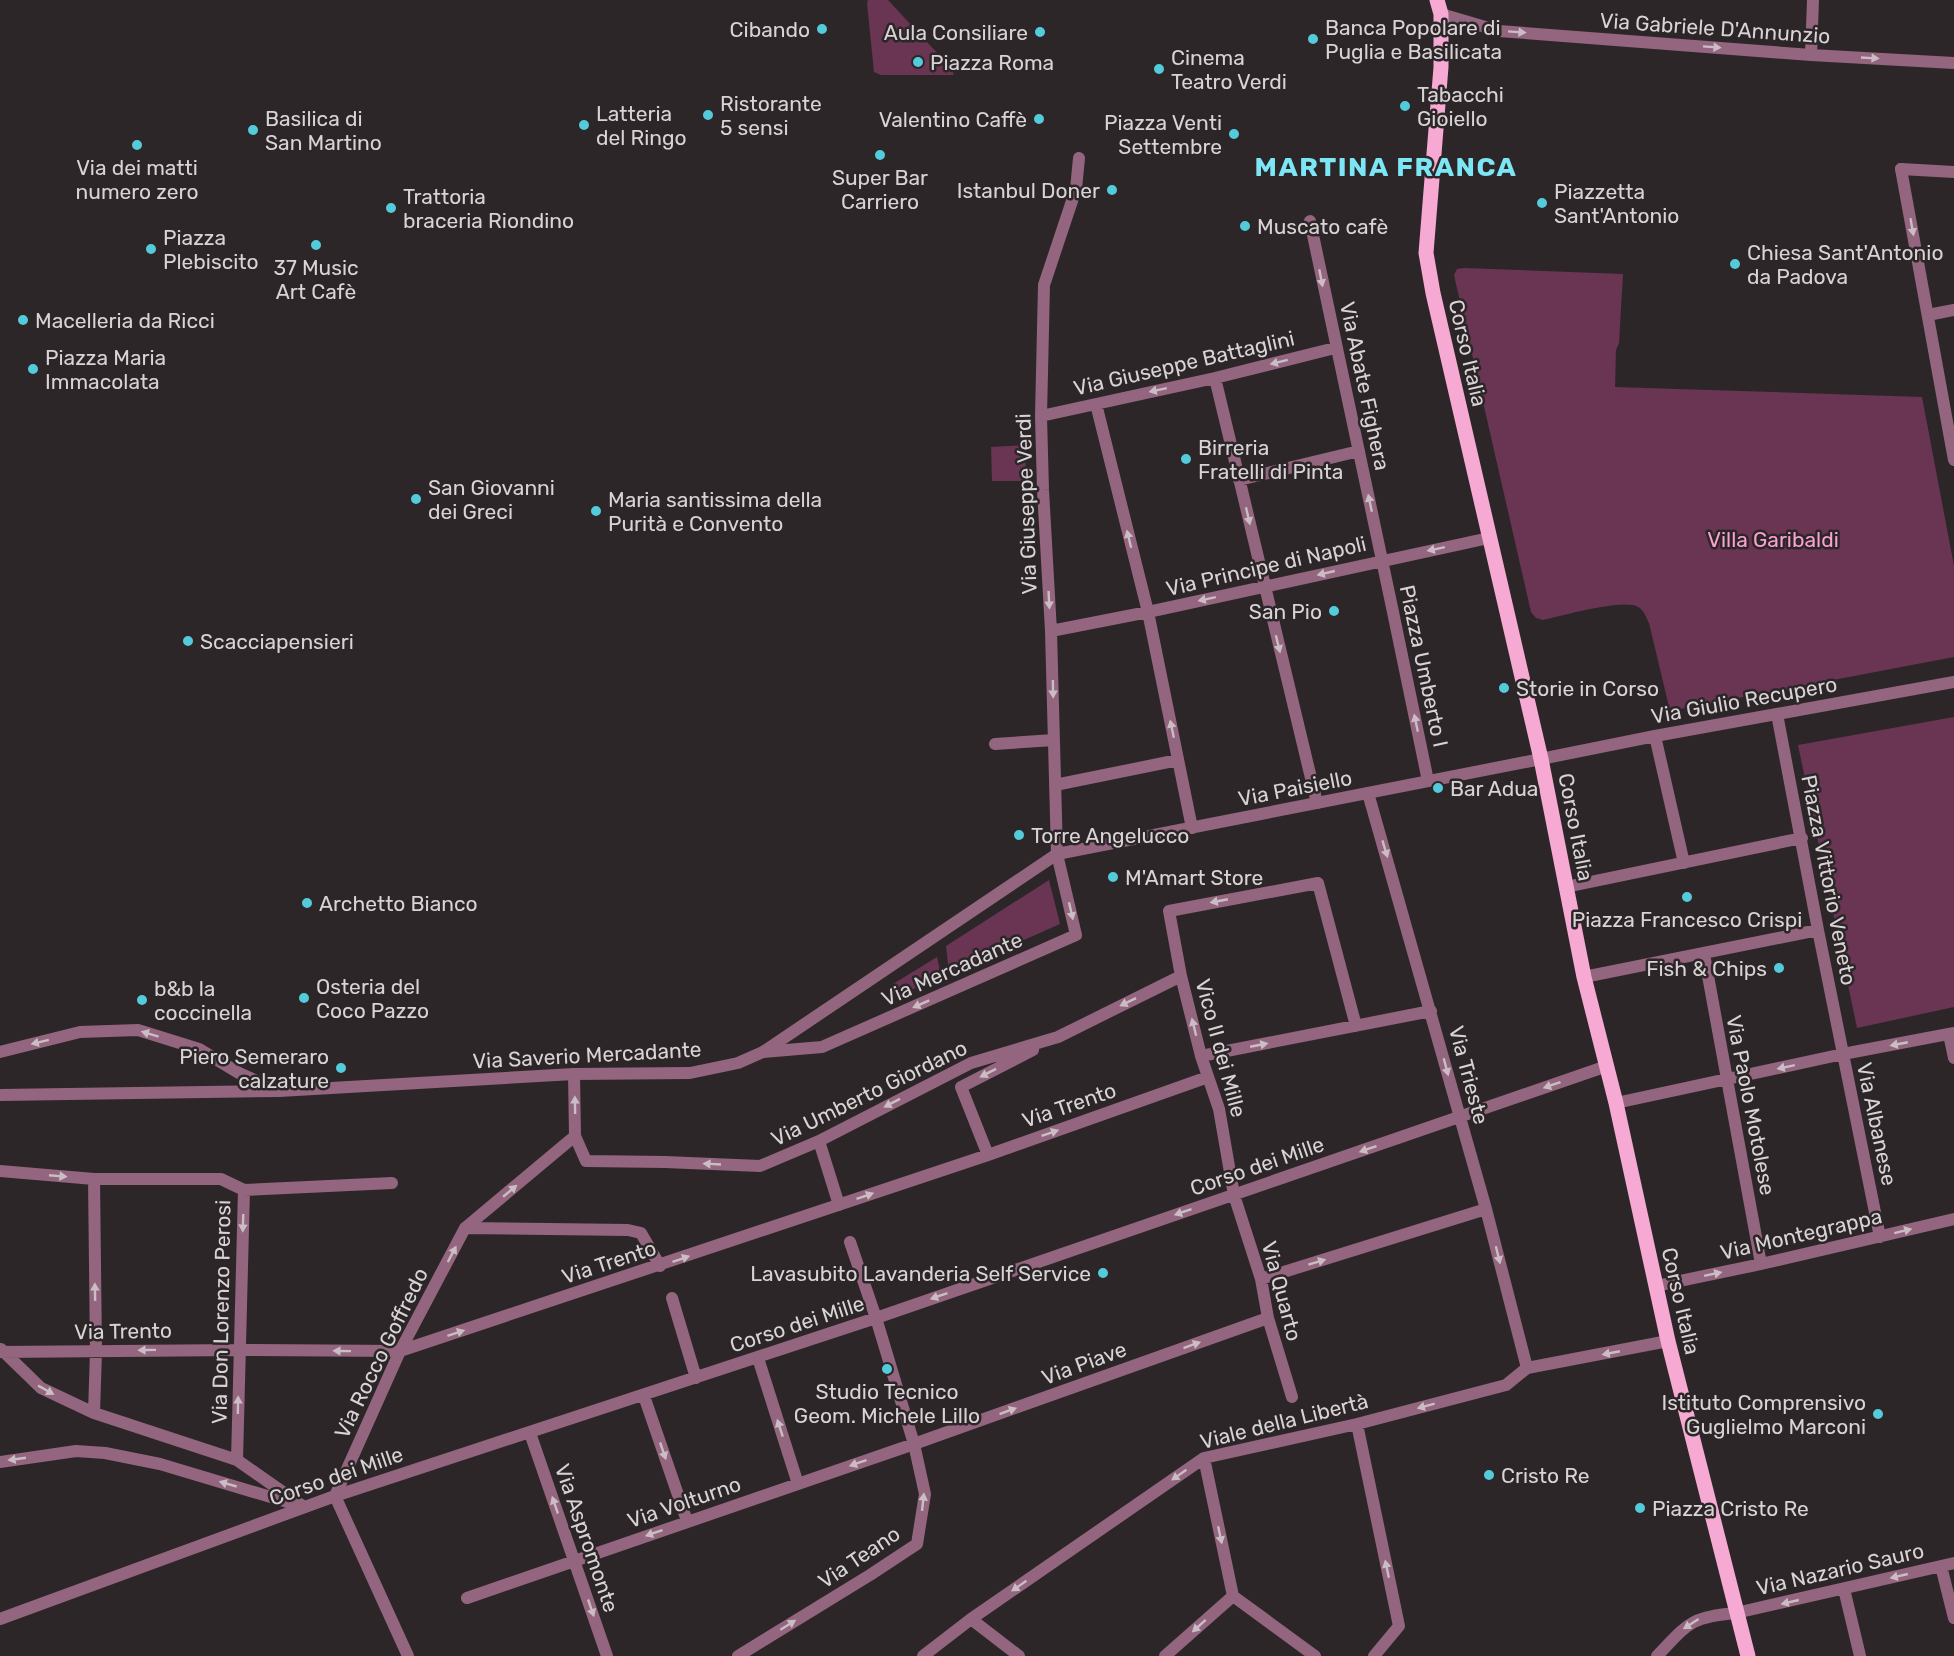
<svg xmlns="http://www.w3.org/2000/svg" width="1954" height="1656" font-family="Rubik,sans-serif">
<rect width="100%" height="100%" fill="#2d2629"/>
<path fill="#693553" d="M868 0H888L952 69 954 72 953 75H881L874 72 867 3Z
M1464 268 1623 274 1619 343 1616 350 1615 387 1922 397 1954 566V657L1670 711 1649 623C1646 617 1644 610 1638 607 1625 598 1561 616 1543 620L1536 618 1531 612 1454 275 1457 269Z
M1025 445 1026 481H992L991 447Z
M1954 717V1007L1857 1028 1798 745Z
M1049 880 1060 924 949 973 946 946Z
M937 957 942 979 899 994 893 984Z"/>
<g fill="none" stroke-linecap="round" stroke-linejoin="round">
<path stroke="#94657e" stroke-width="12" d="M1441 14 1499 31 1811 55 1954 63
M1811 55 1813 0
M1901 169 1954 460
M1310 221C1349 407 1390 594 1428 781
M1928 315 1954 310
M1215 378 1317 803
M1096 404 1148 612 1192 828
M1041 416 1215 378 1335 348
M1239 480 1359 451
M1051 631 1148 612 1489 538
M1777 714 1818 930 1880 1237
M1655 736 1684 863
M995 744 1054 740
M1541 759 1655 736 1954 682
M1055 785 1178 760
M1368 793 1486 1209 1527 1368
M1566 887 1802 838
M1704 954 1761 1264
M1584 977 1818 930
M1949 1034 1954 1058
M0 1052 80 1032 138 1030 199 1049 239 1073 279 1091
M763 1052 822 1047 1076 935 1057 854 1051 631 1043 490 1041 416 1044 285 1076 189 1079 158
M1201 1056 1431 1011
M574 1074 575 1136 586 1161 665 1162 760 1166 819 1141 971 1063 1058 1037 1181 976
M1616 1103 1843 1054 1954 1033
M819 1141 839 1205
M988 1155 961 1087 1033 1050
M0 1171 94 1179H221L244 1190 237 1460
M94 1179 96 1351 94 1413
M244 1190 392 1183
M465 1228 575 1136
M1261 1279 1486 1209
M1656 1286 1761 1264 1954 1219
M672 1298 696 1378
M1 1349 41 1388 94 1413 237 1460 304 1507
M0 1352 239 1350 400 1351 988 1155 1208 1077
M758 1358 798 1484
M644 1396 687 1521
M1292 1397 1268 1318 1261 1279 1234 1195 1219 1109 1201 1056 1181 976 1169 911 1318 883 1356 1026
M1357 1424 1399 1626 1374 1656
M530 1433 607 1656
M1204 1458 1233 1596 1315 1656
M0 1462 76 1451 105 1453 160 1464 294 1504
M335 1496 876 1318 1607 1066
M335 1496 400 1351 465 1228 628 1230 641 1233 660 1266
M1941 1566 1954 1618
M1844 1589 1860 1656
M467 1598 914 1444 1268 1318
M1736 1613 1954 1563
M971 1619 1019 1656
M738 1656 870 1575 917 1544 925 1494 914 1444 876 1318 850 1242
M923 1656 971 1619 1204 1458 1357 1424 1506 1385 1527 1368 1668 1341
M1165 1656 1233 1596"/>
<path stroke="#94657e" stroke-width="12" d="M1901 169 1954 172
M0 1095 279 1091 574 1074 690 1073 738 1063 763 1052 1057 854 1541 759
M0 1619 335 1496 408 1656
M1657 1656C1688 1624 1689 1617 1736 1613"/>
<path stroke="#f6a9d2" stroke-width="15" d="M1437 0 1441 14V67L1426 253 1433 293 1541 759 1584 977 1616 1103 1668 1341 1748 1656"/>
</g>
<defs><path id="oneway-solid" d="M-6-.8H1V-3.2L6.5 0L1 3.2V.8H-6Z" transform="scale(1.5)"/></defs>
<g fill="#cabec4">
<use href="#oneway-solid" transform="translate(1517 32) rotate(4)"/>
<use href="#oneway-solid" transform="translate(1712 47) rotate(4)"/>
<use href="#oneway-solid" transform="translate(1870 58) rotate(3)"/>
<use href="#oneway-solid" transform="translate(1912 227) rotate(80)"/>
<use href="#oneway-solid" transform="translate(1321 278) rotate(79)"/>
<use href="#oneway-solid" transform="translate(1279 362) rotate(166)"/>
<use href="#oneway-solid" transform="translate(1158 390) rotate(168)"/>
<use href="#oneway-solid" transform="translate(1370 503) rotate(-102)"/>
<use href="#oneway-solid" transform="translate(1248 516) rotate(77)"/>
<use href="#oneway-solid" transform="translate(1129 539) rotate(-104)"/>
<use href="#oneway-solid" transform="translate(1436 549) rotate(168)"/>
<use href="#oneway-solid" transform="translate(1326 573) rotate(167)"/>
<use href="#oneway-solid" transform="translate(1207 599) rotate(168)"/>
<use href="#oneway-solid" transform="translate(1049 600) rotate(87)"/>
<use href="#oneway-solid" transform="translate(1278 644) rotate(76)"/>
<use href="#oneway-solid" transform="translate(1053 689) rotate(89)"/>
<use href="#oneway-solid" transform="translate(1416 723) rotate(-102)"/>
<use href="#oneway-solid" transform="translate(1172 729) rotate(-102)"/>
<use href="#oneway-solid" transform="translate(1385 849) rotate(73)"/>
<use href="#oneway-solid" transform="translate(1219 901) rotate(169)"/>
<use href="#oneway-solid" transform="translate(1071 911) rotate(77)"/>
<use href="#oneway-solid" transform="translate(1128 1002) rotate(154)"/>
<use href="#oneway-solid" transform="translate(921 1004) rotate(156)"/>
<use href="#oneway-solid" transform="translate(1194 1027) rotate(-104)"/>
<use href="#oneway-solid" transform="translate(150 1034) rotate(-163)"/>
<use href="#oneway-solid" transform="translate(40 1042) rotate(166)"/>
<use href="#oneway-solid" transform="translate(1899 1044) rotate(169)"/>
<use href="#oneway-solid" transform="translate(1259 1045) rotate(-11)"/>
<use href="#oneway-solid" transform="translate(1446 1067) rotate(75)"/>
<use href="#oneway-solid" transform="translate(1786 1067) rotate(168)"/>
<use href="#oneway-solid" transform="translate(988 1073) rotate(153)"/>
<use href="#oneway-solid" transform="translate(1552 1085) rotate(161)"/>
<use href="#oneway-solid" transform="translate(892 1103) rotate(153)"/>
<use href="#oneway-solid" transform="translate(575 1105) rotate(-91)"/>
<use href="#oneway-solid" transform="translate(1050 1133) rotate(-19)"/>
<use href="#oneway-solid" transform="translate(1368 1149) rotate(161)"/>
<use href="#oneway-solid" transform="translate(712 1164) rotate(-177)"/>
<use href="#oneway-solid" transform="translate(58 1176) rotate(5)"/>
<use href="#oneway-solid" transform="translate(510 1191) rotate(-40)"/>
<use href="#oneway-solid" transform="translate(865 1196) rotate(-19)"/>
<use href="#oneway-solid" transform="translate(1183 1212) rotate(161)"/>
<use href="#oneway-solid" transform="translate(243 1223) rotate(92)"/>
<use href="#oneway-solid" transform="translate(1903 1231) rotate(-14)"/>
<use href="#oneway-solid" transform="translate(452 1254) rotate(-62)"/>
<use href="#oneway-solid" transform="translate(1498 1255) rotate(76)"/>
<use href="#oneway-solid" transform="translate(681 1259) rotate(-19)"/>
<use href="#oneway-solid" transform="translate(1317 1262) rotate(-17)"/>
<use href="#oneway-solid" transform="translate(1713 1274) rotate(-12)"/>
<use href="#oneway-solid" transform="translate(95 1292) rotate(-91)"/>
<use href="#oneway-solid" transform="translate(939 1296) rotate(161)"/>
<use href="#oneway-solid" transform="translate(456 1333) rotate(-18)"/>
<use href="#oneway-solid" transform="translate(1192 1345) rotate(-20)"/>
<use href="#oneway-solid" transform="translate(147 1350) rotate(179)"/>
<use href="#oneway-solid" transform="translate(342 1351) rotate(-179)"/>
<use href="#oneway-solid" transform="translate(1611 1353) rotate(169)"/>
<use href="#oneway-solid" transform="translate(46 1390) rotate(29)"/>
<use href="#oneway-solid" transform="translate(238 1405) rotate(-89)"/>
<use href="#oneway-solid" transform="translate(1426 1406) rotate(165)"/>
<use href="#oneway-solid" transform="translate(1008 1411) rotate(-20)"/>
<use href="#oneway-solid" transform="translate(780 1428) rotate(-108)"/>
<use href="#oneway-solid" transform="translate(663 1451) rotate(71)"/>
<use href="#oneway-solid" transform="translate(17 1459) rotate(172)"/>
<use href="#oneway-solid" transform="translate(858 1463) rotate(161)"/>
<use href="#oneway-solid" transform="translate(1179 1475) rotate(145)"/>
<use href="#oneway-solid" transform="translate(228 1484) rotate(-164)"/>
<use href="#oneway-solid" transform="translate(923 1502) rotate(-84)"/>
<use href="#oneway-solid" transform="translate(555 1505) rotate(-109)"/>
<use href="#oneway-solid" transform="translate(654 1533) rotate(161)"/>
<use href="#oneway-solid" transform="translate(1220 1535) rotate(78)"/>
<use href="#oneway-solid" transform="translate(1387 1569) rotate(-102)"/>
<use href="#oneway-solid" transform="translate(1899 1576) rotate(167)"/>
<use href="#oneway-solid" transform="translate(1019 1586) rotate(145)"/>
<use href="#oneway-solid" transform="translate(1790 1602) rotate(167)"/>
<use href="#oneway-solid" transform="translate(591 1608) rotate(71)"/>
<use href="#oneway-solid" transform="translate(1691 1624) rotate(147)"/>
<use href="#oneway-solid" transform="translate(788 1625) rotate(-32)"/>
<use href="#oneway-solid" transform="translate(1199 1626) rotate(138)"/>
</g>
<g fill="#53cbdb" stroke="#2d2629" stroke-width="2">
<circle cx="822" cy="29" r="6"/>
<circle cx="1040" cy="32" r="6"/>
<circle cx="1313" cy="39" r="6"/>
<circle cx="918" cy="62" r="6"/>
<circle cx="1159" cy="69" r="6"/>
<circle cx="1405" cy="106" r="6"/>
<circle cx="708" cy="115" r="6"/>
<circle cx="1039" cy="119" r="6"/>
<circle cx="584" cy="125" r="6"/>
<circle cx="253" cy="130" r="6"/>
<circle cx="1234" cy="134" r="6"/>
<circle cx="137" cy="145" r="6"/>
<circle cx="880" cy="155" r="6"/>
<circle cx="1112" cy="190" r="6"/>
<circle cx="1542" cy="203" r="6"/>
<circle cx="391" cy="208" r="6"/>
<circle cx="1245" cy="226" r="6"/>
<circle cx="316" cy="245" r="6"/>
<circle cx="151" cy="249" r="6"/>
<circle cx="1735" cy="264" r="6"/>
<circle cx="23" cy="320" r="6"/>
<circle cx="33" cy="369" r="6"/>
<circle cx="1186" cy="459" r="6"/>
<circle cx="416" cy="499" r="6"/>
<circle cx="596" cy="511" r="6"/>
<circle cx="1334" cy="611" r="6"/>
<circle cx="188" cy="641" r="6"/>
<circle cx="1504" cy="688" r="6"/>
<circle cx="1438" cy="788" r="6"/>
<circle cx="1019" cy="835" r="6"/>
<circle cx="1113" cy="877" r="6"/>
<circle cx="1687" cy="897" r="6"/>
<circle cx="307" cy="903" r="6"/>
<circle cx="1779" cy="968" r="6"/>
<circle cx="304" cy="998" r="6"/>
<circle cx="142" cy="1000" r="6"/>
<circle cx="341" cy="1068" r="6"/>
<circle cx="1103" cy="1273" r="6"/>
<circle cx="887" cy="1369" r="6"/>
<circle cx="1878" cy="1414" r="6"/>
<circle cx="1489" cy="1475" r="6"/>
<circle cx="1640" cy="1508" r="6"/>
</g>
<g text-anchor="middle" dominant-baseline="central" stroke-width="5" stroke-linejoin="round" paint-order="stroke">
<g font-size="21" fill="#d8d4d6" stroke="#2d2629" text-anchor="start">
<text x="1325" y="27">Banca Popolare di<tspan x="1325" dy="24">Puglia e Basilicata</tspan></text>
<text x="810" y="29" text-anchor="end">Cibando</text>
<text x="1028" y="32" text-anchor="end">Aula Consiliare</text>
<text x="1171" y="57">Cinema<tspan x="1171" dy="24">Teatro Verdi</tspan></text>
<text x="930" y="62">Piazza Roma</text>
<text x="1417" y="94">Tabacchi<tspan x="1417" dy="24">Gioiello</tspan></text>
<text x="720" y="103">Ristorante<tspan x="720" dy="24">5 sensi</tspan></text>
<text x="596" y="113">Latteria<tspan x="596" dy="24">del Ringo</tspan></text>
<text x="265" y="118">Basilica di<tspan x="265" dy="24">San Martino</tspan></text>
<text x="1027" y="119" text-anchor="end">Valentino Caffè</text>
<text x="1222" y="122" text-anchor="end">Piazza Venti<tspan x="1222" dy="24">Settembre</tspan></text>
<text x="137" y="167" text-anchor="middle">Via dei matti<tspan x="137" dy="24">numero zero</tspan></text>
<text x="880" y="177" text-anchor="middle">Super Bar<tspan x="880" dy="24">Carriero</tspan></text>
<text x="1100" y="190" text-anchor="end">Istanbul Doner</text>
<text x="1554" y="191">Piazzetta<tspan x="1554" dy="24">Sant'Antonio</tspan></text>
<text x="403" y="196">Trattoria<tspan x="403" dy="24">braceria Riondino</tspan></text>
<text x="1257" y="226">Muscato cafè</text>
<text x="163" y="237">Piazza<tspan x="163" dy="24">Plebiscito</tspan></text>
<text x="1747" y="252">Chiesa Sant'Antonio<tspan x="1747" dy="24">da Padova</tspan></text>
<text x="316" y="267" text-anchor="middle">37 Music<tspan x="316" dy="24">Art Cafè</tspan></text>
<text x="35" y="320">Macelleria da Ricci</text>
<text x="45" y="357">Piazza Maria<tspan x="45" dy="24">Immacolata</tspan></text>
<text x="1198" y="447">Birreria<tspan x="1198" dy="24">Fratelli di Pinta</tspan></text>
<text x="428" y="487">San Giovanni<tspan x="428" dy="24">dei Greci</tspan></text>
<text x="608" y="499">Maria santissima della<tspan x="608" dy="24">Purità e Convento</tspan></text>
<text x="1322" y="611" text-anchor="end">San Pio</text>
<text x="200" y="641">Scacciapensieri</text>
<text x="1516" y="688">Storie in Corso</text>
<text x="1450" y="788">Bar Adua</text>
<text x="1031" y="835">Torre Angelucco</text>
<text x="1125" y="877">M'Amart Store</text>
<text x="319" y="903">Archetto Bianco</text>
<text x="1687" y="919" text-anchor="middle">Piazza Francesco Crispi</text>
<text x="1767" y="968" text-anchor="end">Fish &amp; Chips</text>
<text x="316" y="986">Osteria del<tspan x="316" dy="24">Coco Pazzo</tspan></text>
<text x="154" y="988">b&amp;b la<tspan x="154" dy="24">coccinella</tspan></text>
<text x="329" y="1056" text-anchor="end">Piero Semeraro<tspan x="329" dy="24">calzature</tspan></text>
<text x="1091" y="1273" text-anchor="end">Lavasubito Lavanderia Self Service</text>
<text x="887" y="1391" text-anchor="middle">Studio Tecnico<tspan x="887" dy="24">Geom. Michele Lillo</tspan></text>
<text x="1866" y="1402" text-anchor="end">Istituto Comprensivo<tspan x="1866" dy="24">Guglielmo Marconi</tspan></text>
<text x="1501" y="1475">Cristo Re</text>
<text x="1652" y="1508">Piazza Cristo Re</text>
</g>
<g font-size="21" fill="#d8d4d6" stroke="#2d2629">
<text transform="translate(1715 28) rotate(4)">Via Gabriele D'Annunzio</text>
<text transform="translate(1468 353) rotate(77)">Corso Italia</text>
<text transform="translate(1184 363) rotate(-13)">Via Giuseppe Battaglini</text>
<text transform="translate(1365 386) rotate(78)">Via Abate Fighera</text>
<text transform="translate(1026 504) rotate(-92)">Via Giuseppe Verdi</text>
<text transform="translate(1266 566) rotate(-13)">Via Principe di Napoli</text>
<text transform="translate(1424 666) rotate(78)">Piazza Umberto I</text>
<text transform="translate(1744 700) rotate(-10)">Via Giulio Recupero</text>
<text transform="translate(1295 788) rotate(-11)">Via Paisiello</text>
<text transform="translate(1576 827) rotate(79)">Corso Italia</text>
<text transform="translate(1829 880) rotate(79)">Piazza Vittorio Veneto</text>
<text transform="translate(952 969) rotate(-24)">Via Mercadante</text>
<text transform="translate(1221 1048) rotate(75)">Vico II dei Mille</text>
<text transform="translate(587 1055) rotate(-3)">Via Saverio Mercadante</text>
<text transform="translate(1469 1075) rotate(75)">Via Trieste</text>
<text transform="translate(869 1093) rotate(-26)">Via Umberto Giordano</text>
<text transform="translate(1069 1105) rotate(-19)">Via Trento</text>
<text transform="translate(1751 1105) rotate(79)">Via Paolo Motolese</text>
<text transform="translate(1877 1124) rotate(78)">Via Albanese</text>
<text transform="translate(1257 1166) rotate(-19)">Corso dei Mille</text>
<text transform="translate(1801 1234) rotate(-13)">Via Montegrappa</text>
<text transform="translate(609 1262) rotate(-18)">Via Trento</text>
<text transform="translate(1282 1291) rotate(75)">Via Quarto</text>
<text transform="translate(1681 1301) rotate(77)">Corso Italia</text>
<text transform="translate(221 1312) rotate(-89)">Via Don Lorenzo Perosi</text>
<text transform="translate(797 1324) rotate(-18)">Corso dei Mille</text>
<text transform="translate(123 1331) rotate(-1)">Via Trento</text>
<text transform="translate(381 1353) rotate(-64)">Via Rocco Goffredo</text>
<text transform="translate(1084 1363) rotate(-20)">Via Piave</text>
<text transform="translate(1284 1421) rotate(-14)">Viale della Libertà</text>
<text transform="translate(336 1476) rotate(-19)">Corso dei Mille</text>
<text transform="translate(684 1502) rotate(-19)">Via Volturno</text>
<text transform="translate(587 1538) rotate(71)">Via Aspromonte</text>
<text transform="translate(859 1557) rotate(-34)">Via Teano</text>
<text transform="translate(1840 1569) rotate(-13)">Via Nazario Sauro</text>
</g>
<g font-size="21" fill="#fba0d2" stroke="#2d2629">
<text x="1773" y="539">Villa Garibaldi</text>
</g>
<g font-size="27" font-weight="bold" letter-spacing="1.5" fill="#7ce6f4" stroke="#2d2629">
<text x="1386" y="167">MARTINA FRANCA</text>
</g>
</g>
</svg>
